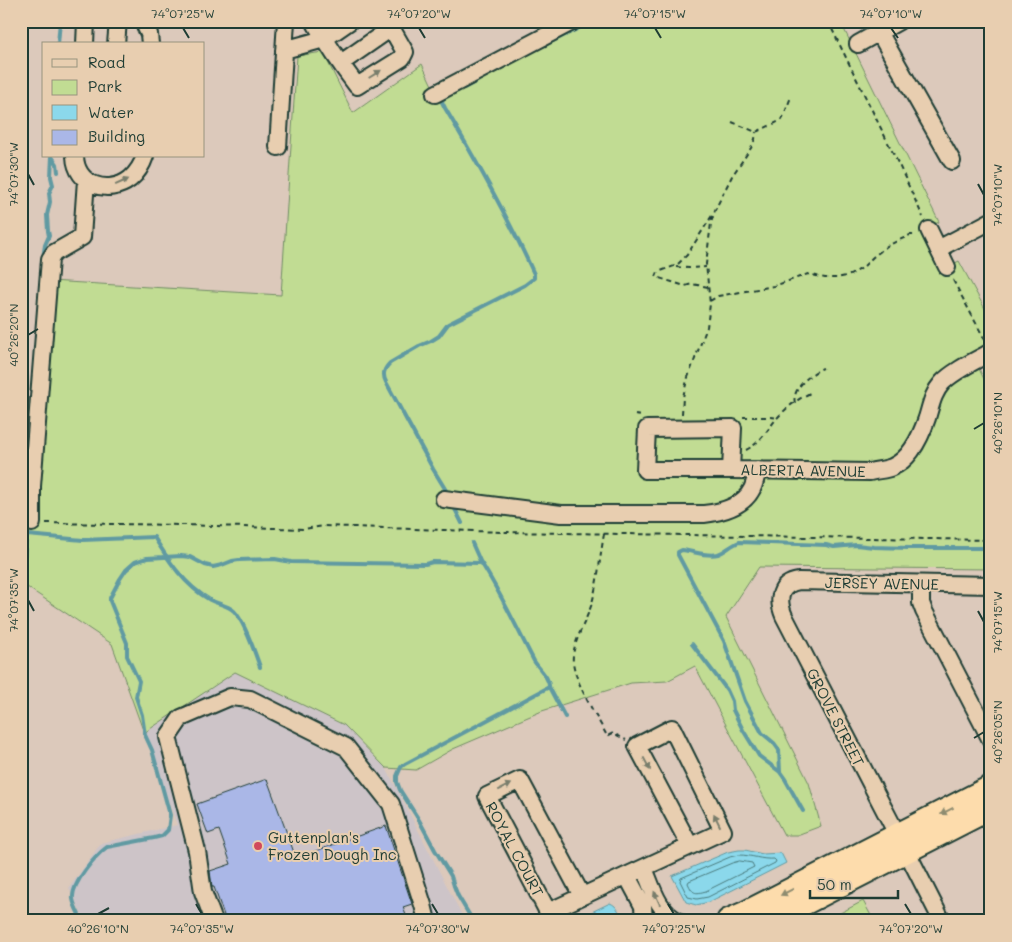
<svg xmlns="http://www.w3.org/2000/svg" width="1012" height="942" font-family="Mali,sans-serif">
<rect width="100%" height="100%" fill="#dcc9bb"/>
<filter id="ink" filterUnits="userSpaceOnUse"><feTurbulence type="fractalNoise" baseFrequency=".02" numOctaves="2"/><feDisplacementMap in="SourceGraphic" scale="10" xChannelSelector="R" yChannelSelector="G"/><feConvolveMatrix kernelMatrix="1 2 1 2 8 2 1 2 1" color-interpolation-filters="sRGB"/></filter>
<g filter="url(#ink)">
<path fill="#cdc4c8" d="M235 672 344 725 386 768 465 921H85L69 888 101 843 177 825 144 733Z"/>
<path fill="#c1dc93" stroke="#708c64" d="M591 21H840L939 222 923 230 942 270 959 261 991 320V344L972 354 991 394V569L759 567 726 617 809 783 821 826 797 835H784L695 666 667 681 631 683 542 711 453 749 416 770 386 768 344 725 235 672 144 733 112 644 24 585 21 588V429L39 438 50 281 281 295 297 56 323 52 353 113 422 64 436 94Z
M863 901 874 921H825Z"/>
<path fill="#8bd8eb" stroke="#609aa2" d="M739 850H745L763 854 781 853 786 863 709 902 696 905 686 902 672 876 728 852Z
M610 903C618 906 620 914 623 921H573Z"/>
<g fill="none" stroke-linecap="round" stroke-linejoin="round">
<path stroke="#4a7b7d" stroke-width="1" d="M739 855C752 855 761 860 774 859L776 861 775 863 708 897 697 899 688 897 680 881 681 878 730 857Z
M740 861 752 863 754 867 706 891C695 894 693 894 688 883L689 881 732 863Z"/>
<path stroke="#609aa2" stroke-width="4" d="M58 44 60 21
M543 46 593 21
M464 88 477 81
M446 97 443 99 442 102 445 108C477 162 508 217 534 274V278L525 285 448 324 439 336 431 341 419 346 390 363C384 369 382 374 386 382L433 469 447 492
M53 158 57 164 58 172
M43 258 45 245 49 236 48 231 47 215 50 202 49 193 53 185 51 177 52 156
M455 509 462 523
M27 535 83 540 154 537C169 561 184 585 210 600 218 604 228 605 234 611 245 622 255 653 260 667
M21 585 27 531
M692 644 727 690 732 701 733 710 743 730 759 756 780 772
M549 687 565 717
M803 811 785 779 780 772 779 750 774 743 762 733 745 701 724 641 678 555V552L682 550C693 551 706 557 718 554 725 552 731 545 739 542L826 545 834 547 856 545 874 547 909 548H991
M82 921C79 914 74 906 73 899 71 884 96 855 107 847L154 838 162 836 168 830 170 815 152 750 145 735 142 715 136 697 139 681 127 656V643L110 601V598L120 579 126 570 135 562 147 558 181 556 190 557 205 565 213 567 222 565 232 561 239 560 275 559 291 562 425 564 433 562 479 563 480 561 472 543
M473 921 458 896 454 886 451 876 435 850 419 820 400 790 397 782V776L401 767 405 764 549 687C550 678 539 669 534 661 516 627 501 593 480 561"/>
</g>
<path fill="#aab7e7" stroke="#1f3d34" d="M267 779 296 858 386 826 412 904 403 907 408 921H226L214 887H212L210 871 231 864 219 830 208 834 197 804Z"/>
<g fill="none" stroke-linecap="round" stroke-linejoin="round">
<defs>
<path id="minor" d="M143 21 149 34 150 44
M314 21C327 44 341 65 357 86L402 58 405 52 393 31H387L341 63
M879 32 952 161
M85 44 86 21
M116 44 118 21
M858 44 899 21
M284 50 324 39 350 21
M435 94 574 21
M278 147 286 21
M75 156C76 185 108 196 130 179 137 173 142 165 145 156
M929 230 947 267
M938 249 991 221
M731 470 733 428 647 429 645 470H731L870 472C877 470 886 470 892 467 911 459 921 436 927 418 931 405 933 393 942 383 953 371 977 360 991 352
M444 499 561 514H704C722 512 743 507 752 489 755 483 756 476 758 470
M32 523V486L50 259 54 253 82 237 86 180
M921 584V603L924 611 991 740
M898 836 784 616C777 600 779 584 799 581L991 585
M906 850 942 921
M644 868C652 887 658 912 678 921
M627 876 643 906 644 921
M582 896 520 780 487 796 548 912 723 831 672 728 637 746 690 846
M214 921 203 892 197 851 168 737 181 718 230 697 250 699 346 747 391 804 423 905 427 921"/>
<path id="highway" d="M729 921 745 914 991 788
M768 921 991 807"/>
</defs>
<use href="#minor" stroke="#1f3d34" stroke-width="20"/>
<use href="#highway" stroke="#1f3d34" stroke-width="28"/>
<path stroke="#1f3d34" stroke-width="2" stroke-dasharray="5 4" stroke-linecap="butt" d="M828 21 899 165 923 217
M732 122 756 132 782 120 791 97
M676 267 689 268 706 267
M953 280 985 340
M708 287 692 284 685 286 656 277 658 272 677 265 687 255 713 214
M710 301 718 296 774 286 808 274 825 278H837L850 275 862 268 873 257 887 246 910 235H917
M795 403C791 389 811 373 823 368
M682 414 683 397 687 380 707 327 710 304 706 264 711 223 715 210 732 176 751 148 755 139 756 132
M635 415 641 416
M743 417H771L778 418
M746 450C764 441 769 425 783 412 790 405 800 398 810 393
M46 523 185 525 304 529 324 526 503 532 991 540
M604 534C600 557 598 581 592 603 587 620 571 645 573 662 576 685 596 715 607 736L613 733 626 740"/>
<use href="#minor" stroke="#e8ceb0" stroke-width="16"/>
<use href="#highway" stroke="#fddcac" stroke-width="24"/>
</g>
<defs><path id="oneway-solid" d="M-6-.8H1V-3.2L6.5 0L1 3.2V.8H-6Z" transform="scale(1.25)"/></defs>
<g fill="#797e6c">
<use href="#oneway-solid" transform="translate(375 74) rotate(-32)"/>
<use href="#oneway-solid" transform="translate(122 182) rotate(-24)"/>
<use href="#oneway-solid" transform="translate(647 764) rotate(62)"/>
<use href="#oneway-solid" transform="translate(505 787) rotate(-26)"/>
<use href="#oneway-solid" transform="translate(717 820) rotate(-116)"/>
<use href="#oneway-solid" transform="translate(657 898) rotate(-114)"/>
</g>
<g fill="#8e8c70">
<use href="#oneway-solid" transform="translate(947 811) rotate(153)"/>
<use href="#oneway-solid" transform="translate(787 892) rotate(153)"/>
</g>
</g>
<path fill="none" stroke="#1f3d34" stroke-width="2" d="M183 28 189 38M419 28 425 38M655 28 661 38M891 28 898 38M28 174 34 185M978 184 984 195M28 335 38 329M974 429 984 423M28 600 34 611M978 611 984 622M974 738 984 732M196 904 202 914M432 904 438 914M668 904 674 914M905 904 911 914M98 914 109 908"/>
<circle fill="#d1495b" stroke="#e8ceb0" stroke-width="2" cx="258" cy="846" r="5"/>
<g text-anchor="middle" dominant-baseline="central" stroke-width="4" stroke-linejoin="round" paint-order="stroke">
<g font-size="15" fill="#1f3d34" stroke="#e8ceb0">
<text transform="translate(803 470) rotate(1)">ALBERTA AVENUE</text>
<text transform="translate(882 583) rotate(1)">JERSEY AVENUE</text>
<text transform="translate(836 717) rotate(63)">GROVE STREET</text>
<text transform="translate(515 849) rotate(62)">ROYAL COURT</text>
</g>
<g font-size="15" fill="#1f3d34" stroke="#e8ceb0" text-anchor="start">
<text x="268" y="837">Guttenplan's<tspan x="268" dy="17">Frozen Dough Inc</tspan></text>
</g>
</g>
<rect width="1012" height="942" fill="none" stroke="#e8ceb0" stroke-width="55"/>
<rect x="42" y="42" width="162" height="115" fill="#e8ceb0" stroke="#98947e"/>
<rect x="52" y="59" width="25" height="8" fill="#e8ceb0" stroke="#98947e"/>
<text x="88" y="68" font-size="15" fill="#1f3d34">Road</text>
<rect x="52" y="80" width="25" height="15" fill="#c1dc93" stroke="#98947e"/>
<text x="88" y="92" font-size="15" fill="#1f3d34">Park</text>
<rect x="52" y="105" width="25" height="15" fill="#8bd8eb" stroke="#98947e"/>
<text x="88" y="118" font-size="15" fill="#1f3d34">Water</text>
<rect x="52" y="130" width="25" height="15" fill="#aab7e7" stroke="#98947e"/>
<text x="88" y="142" font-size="15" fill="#1f3d34">Building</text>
<path d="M810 890v8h88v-8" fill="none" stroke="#1f3d34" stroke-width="2.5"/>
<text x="817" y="890" font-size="15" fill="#1f3d34" stroke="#e8ceb0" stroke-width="4" paint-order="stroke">50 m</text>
<rect x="28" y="28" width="956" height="886" fill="none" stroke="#1f3d34" stroke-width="2"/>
<g font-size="12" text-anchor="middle" fill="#1f3d34">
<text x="183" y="18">74°07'25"W</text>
<text x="419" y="18">74°07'20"W</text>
<text x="655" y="18">74°07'15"W</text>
<text x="891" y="18">74°07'10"W</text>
<text transform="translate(14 174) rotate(-90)" y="4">74°07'30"W</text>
<text transform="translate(998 195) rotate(-90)" y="4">74°07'10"W</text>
<text transform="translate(14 335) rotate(-90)" y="4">40°26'20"N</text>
<text transform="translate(998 423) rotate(-90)" y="4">40°26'10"N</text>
<text transform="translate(14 600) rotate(-90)" y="4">74°07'35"W</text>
<text transform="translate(998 622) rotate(-90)" y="4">74°07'15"W</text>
<text transform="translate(998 732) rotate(-90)" y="4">40°26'05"N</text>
<text x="98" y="933">40°26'10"N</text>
<text x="202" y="933">74°07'35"W</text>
<text x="438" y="933">74°07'30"W</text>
<text x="674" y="933">74°07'25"W</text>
<text x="911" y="933">74°07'20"W</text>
</g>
</svg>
